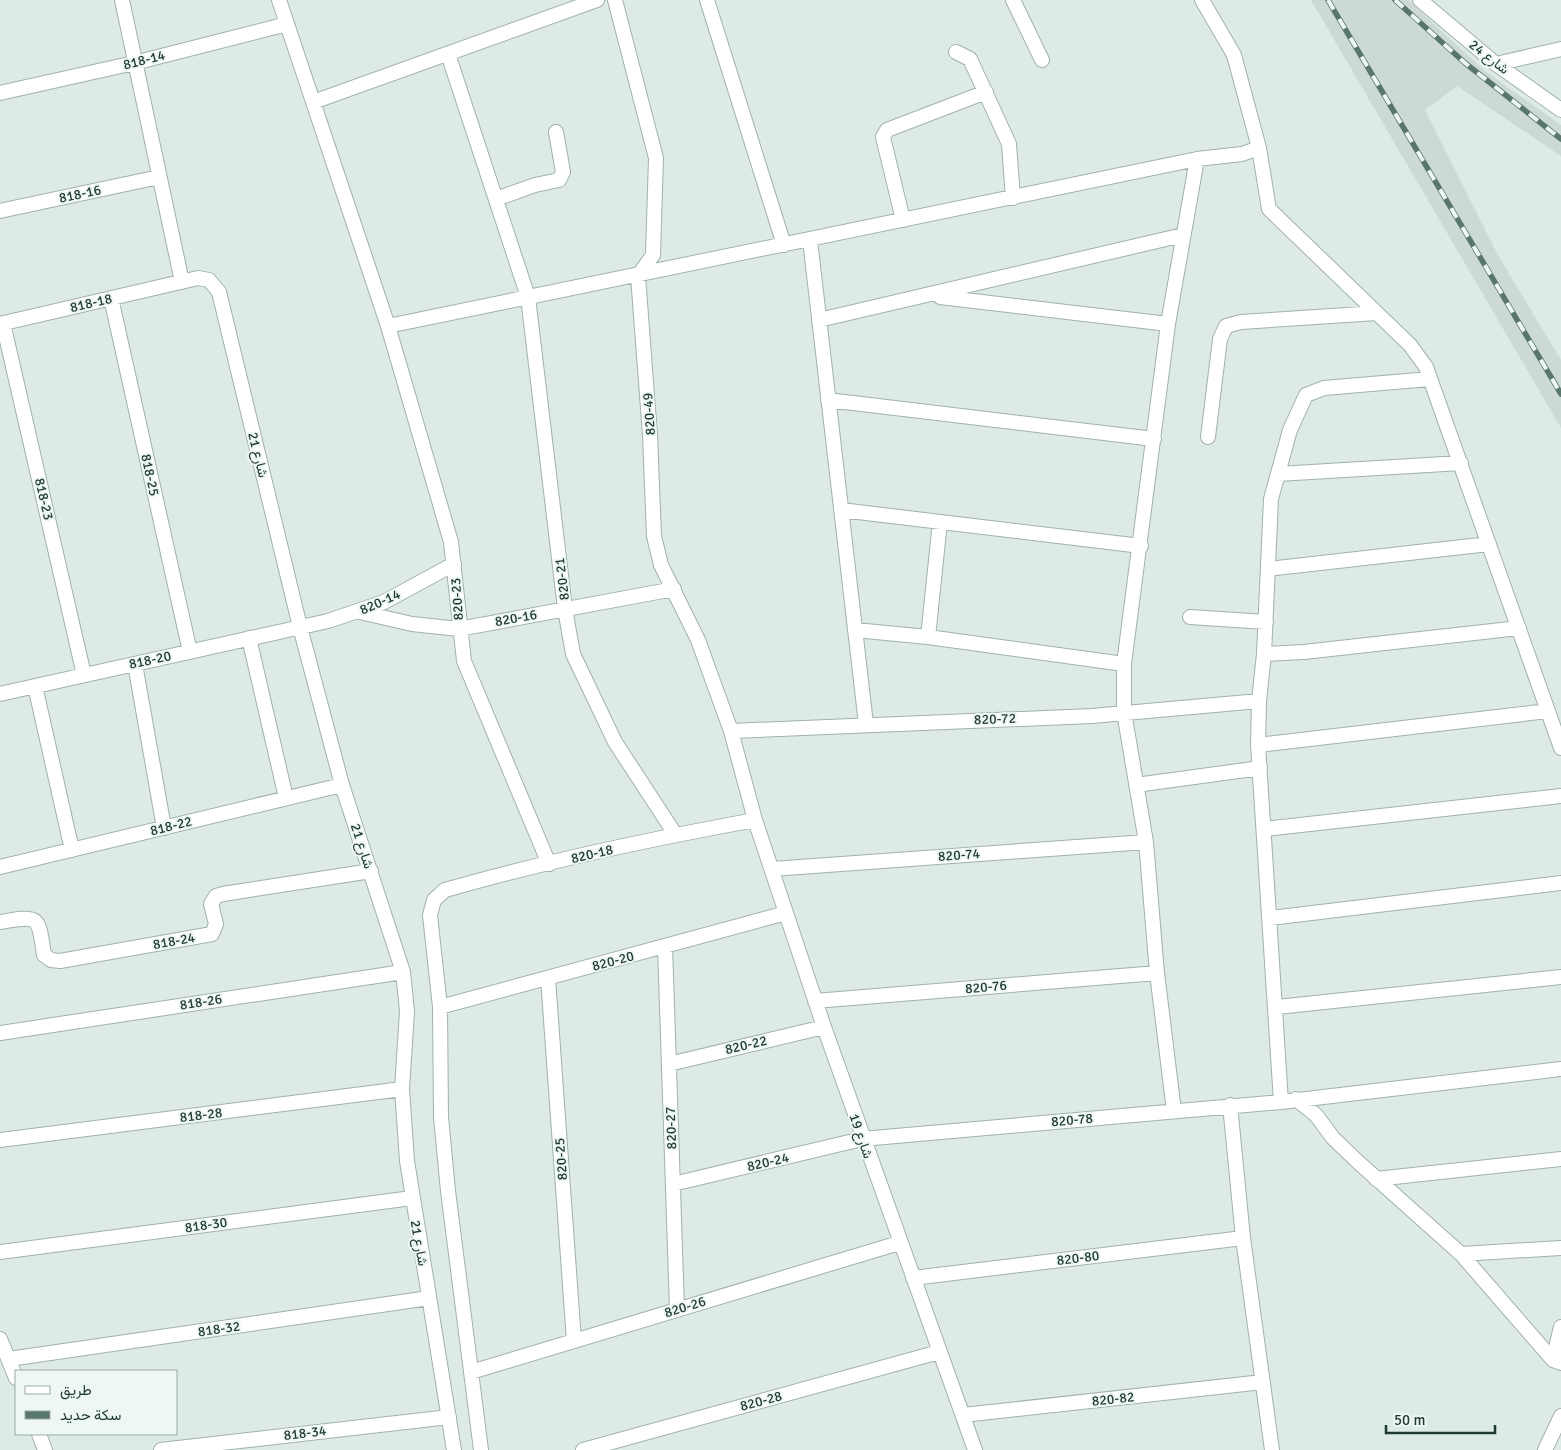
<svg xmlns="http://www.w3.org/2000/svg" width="1561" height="1450" font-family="Signika,Vazirmatn,sans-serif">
<rect width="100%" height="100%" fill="#deeae4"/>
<path fill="#ccdad3" d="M1311 0H1408L1485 71 1561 125V156L1457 86 1425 110 1499 257 1561 360V428Z"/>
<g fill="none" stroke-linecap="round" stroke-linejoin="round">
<defs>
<path id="street" d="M122 0 182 282
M279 0 388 326 451 542 464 661 549 864
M615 0 656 158 653 255 638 276 650 435 654 536 661 565 698 640 731 731 755 820 824 1027 975 1450
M707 0 784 245
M1013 0 1042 60
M1202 0 1234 55 1259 148 1269 209 1410 345 1426 367 1561 748
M1420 0 1496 64 1561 110
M956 52 970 59 1009 144 1013 198
M448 54 528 297 565 609 573 654 615 742 675 834
M1496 64 1561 49
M0 93 134 63 287 24
M313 102 597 0
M496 199 535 185 559 180 563 172 556 132
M0 211 159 177
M903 220 883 137 887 130 986 92
M810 240 866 724
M940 297 1168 324
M111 298 190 652
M819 320 1183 235
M3 323 84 675
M0 324 198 278 209 280 219 292 300 627 342 785 403 972 407 1011 402 1089 407 1161 454 1450
M388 326 1197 159 1242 154 1259 148
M828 400 1154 439
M1208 437 1220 339 1226 326 1241 322 1377 313
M1278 474 1461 463
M841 510 1141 546
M1268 569 1489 544
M360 612 412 624 459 629 674 589
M1190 617 1266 622
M855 630 928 637 940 522
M928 637 1124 664
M249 638 286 798
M1264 654 1271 499 1290 430 1306 395 1324 388 1430 379
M135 664 164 828
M35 686 72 850
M0 694 328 621 384 602 454 564
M731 731 1092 716 1259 701
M1258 745 1548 711
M1136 785 1260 768
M1264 829 1561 796
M0 867 342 785
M772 869 1146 842
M1270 918 1561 883
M0 922C41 915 38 916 44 955L51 960 60 961 212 934 216 924 211 904 216 896 223 894 371 871
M665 946 677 1310
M548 978 574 1341
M815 1001 1157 973
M440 1007 786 913
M1277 1007 1561 977
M0 1033 403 972
M669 1064 824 1027
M1296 1099 1316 1115 1333 1138 1358 1162 1461 1254 1553 1360 1561 1363
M1281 1102 1258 745 1259 701 1264 654 1304 652 1519 628
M1230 1105 1243 1238 1272 1450
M1174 1111 1157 973 1146 842 1124 712V664L1168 324 1197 159
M0 1140 402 1089
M1376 1179 1561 1159
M673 1184 862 1139 1281 1102 1561 1069
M0 1252 412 1198
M1461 1254 1561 1248
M913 1278 1243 1238
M0 1339 16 1378
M9 1359 429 1298
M1553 1360 1561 1327
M471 1372 899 1243
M963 1415 1263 1382
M39 1434 45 1450
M161 1450 449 1417
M481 1450 448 1191 441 1117 440 1007 430 915 434 900 445 890C546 861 651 839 755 820
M583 1450 939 1352
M1545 1450 1561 1416"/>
</defs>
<use href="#street" stroke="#a1b2ab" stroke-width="16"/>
<use href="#street" stroke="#fff" stroke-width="14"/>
<defs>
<path id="rail" d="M1328 0 1561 394
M1395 0 1465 63 1561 139"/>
</defs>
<use href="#rail" stroke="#59766d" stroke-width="5.5"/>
<use href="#rail" stroke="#eef7f2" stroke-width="4" stroke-dasharray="11" stroke-linecap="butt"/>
</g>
<g text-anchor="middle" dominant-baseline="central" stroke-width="4" stroke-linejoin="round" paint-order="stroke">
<g font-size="14" fill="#1f3a32" stroke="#eef7f2">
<text transform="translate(1489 57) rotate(38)">شارع 24</text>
<text transform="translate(144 60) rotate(-14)">818-14</text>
<text transform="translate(80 194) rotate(-12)">818-16</text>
<text transform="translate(91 303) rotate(-13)">818-18</text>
<text transform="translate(649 414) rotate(-94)">820-49</text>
<text transform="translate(258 455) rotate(76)">شارع 21</text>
<text transform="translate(150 475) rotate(78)">818-25</text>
<text transform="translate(44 499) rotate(77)">818-23</text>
<text transform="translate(562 579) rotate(-97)">820-21</text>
<text transform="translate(457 599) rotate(-94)">820-23</text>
<text transform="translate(380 602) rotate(-24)">820-14</text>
<text transform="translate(516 618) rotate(-10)">820-16</text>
<text transform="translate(150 660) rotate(-12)">818-20</text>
<text transform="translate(995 719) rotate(-2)">820-72</text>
<text transform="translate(171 826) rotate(-14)">818-22</text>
<text transform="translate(362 846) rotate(72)">شارع 21</text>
<text transform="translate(592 854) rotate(-13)">820-18</text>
<text transform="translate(959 855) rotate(-4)">820-74</text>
<text transform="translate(174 941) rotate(-10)">818-24</text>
<text transform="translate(613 961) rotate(-15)">820-20</text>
<text transform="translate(986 987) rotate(-5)">820-76</text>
<text transform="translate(201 1002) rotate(-9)">818-26</text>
<text transform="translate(746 1045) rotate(-13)">820-22</text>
<text transform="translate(201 1115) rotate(-7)">818-28</text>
<text transform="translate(1072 1120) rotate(-5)">820-78</text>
<text transform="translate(671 1128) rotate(-92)">820-27</text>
<text transform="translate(861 1136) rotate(71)">شارع 19</text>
<text transform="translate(561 1159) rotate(-94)">820-25</text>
<text transform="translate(768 1162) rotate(-13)">820-24</text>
<text transform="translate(206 1225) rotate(-8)">818-30</text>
<text transform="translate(419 1243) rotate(80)">شارع 21</text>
<text transform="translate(1078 1258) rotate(-7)">820-80</text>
<text transform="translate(685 1307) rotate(-17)">820-26</text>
<text transform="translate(219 1329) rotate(-8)">818-32</text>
<text transform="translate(1113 1399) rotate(-6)">820-82</text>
<text transform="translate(761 1401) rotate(-15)">820-28</text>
<text transform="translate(305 1433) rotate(-7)">818-34</text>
</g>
</g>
<rect x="15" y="1370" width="162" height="65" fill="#eef7f2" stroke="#9baba5"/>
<rect x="25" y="1386" width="25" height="8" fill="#ffffff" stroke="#9baba5"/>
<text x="60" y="1395" font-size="15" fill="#1f3a32">طريق</text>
<rect x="25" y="1411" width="25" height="8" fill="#59766d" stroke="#9baba5"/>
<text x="60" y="1420" font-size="15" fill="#1f3a32">سكة حديد</text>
<path d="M1386 1425v8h109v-8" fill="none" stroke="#1f3a32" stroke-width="2.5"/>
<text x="1394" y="1425" font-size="15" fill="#1f3a32" stroke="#eef7f2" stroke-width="4" paint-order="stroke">50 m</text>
</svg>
